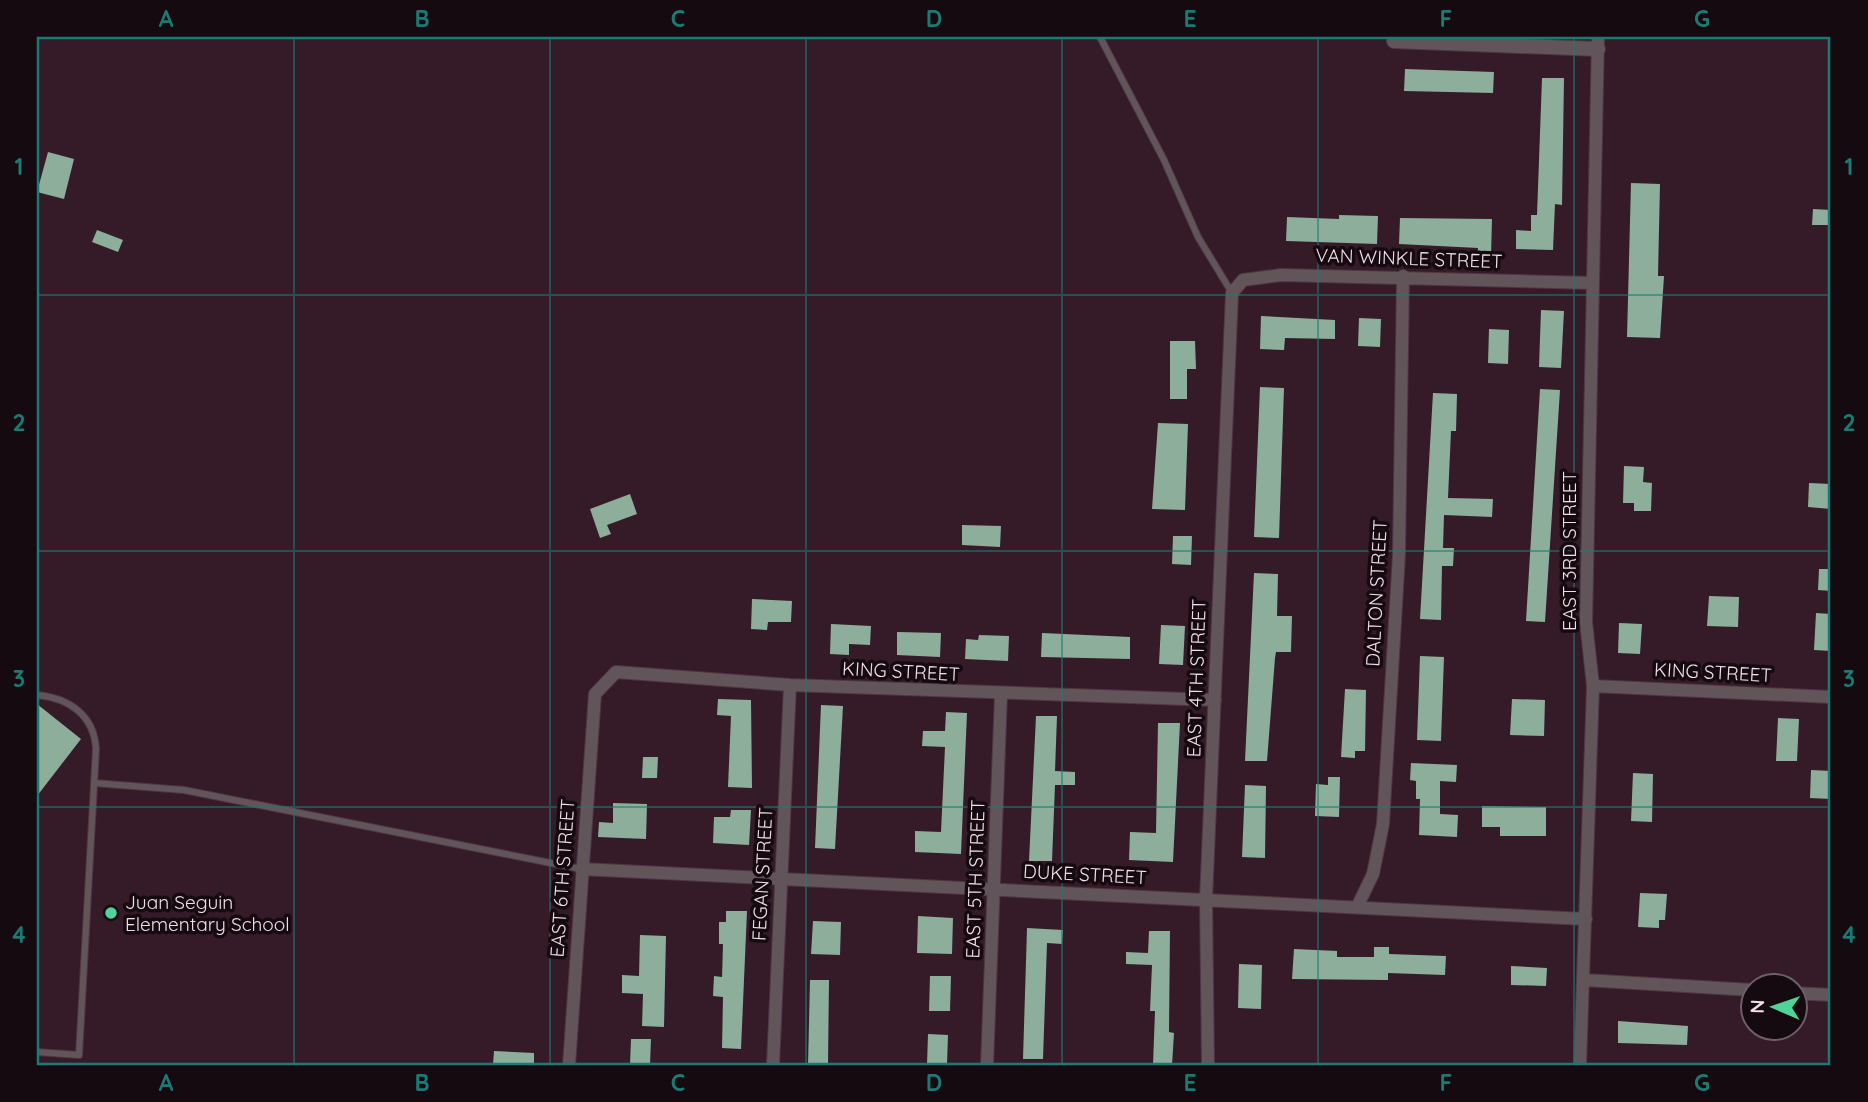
<svg xmlns="http://www.w3.org/2000/svg" width="1868" height="1102" font-family="Quicksand,sans-serif">
<rect width="100%" height="100%" fill="#351b28"/>
<path fill="#8cae9b" d="M1405 69 1494 72 1493 93 1404 91Z
M1542 78H1564L1562 205 1555 204 1553 250 1516 249V230L1531 231V215H1537Z
M48 152 74 159 64 199 37 192Z
M1631 183 1660 184 1658 276H1664L1660 338 1627 337Z
M1813 209 1831 210V225H1812Z
M1339 215 1378 216 1377 244 1286 241 1287 217 1339 219Z
M1400 218 1492 219 1491 257H1477L1478 248 1399 244Z
M97 230 123 240 118 252 92 242Z
M1541 310 1564 311 1561 368 1539 367Z
M1261 316 1335 320V339L1285 338 1284 350 1260 349Z
M1359 318 1381 319 1380 347 1358 346Z
M1489 329 1509 330 1508 364 1488 363Z
M1170 341H1195L1196 369H1187V399H1170Z
M1260 387 1284 388 1279 538 1254 537Z
M1540 389 1560 390 1545 622 1526 621Z
M1433 393 1457 394 1456 431H1451L1448 498 1493 499 1492 517 1444 515 1443 548H1454L1453 566H1442L1441 620 1420 619Z
M1158 423 1188 424 1185 510 1152 509Z
M1624 466 1644 467 1643 482 1652 483 1651 511H1634V503H1623Z
M1809 483 1831 484V509L1808 507Z
M630 494 637 514 607 525 611 534 600 538 590 509Z
M962 525 1001 526 1000 547 962 545Z
M1173 536H1192L1191 565 1172 564Z
M1819 569H1831V591L1818 590Z
M1254 573 1278 574 1277 616H1292L1291 652H1276L1275 658 1267 761H1245Z
M1709 596 1739 597 1738 627 1707 626Z
M752 599 792 601 791 622H768L767 630 751 629Z
M1816 613 1831 614V651L1814 650Z
M1619 623 1642 624 1640 654 1618 653Z
M831 624 871 626 870 645 849 644V655L830 654Z
M1161 625 1185 626 1183 665 1159 664Z
M897 632 941 633 940 657 897 655Z
M1042 633 1130 637V659L1041 657Z
M979 635 1009 636 1008 661 965 659 966 639 978 640Z
M1420 656 1444 657 1441 741 1417 740Z
M1345 689 1366 690 1365 751H1355V758L1341 757Z
M718 699 751 700 752 788 728 787 731 716 717 715Z
M1512 699 1545 700 1544 736 1510 735Z
M37 704 81 739 37 796Z
M821 705 843 706 835 849 815 848Z
M946 712 967 713 961 854 915 852V831L941 832 945 747 922 746 923 731H945Z
M1036 716H1057L1055 771 1075 772V785H1055L1052 861H1029Z
M1778 718 1799 719 1797 761H1776Z
M1158 723H1180L1173 862 1129 860 1130 832 1156 833Z
M643 757H658L657 778H642Z
M1411 763 1457 765 1456 782 1440 781V814L1458 815 1457 837 1419 835 1420 799H1416V781L1410 780Z
M1811 770 1831 771V799L1810 798Z
M1633 773 1653 774 1652 822 1631 821Z
M1328 777H1340L1339 817 1315 816 1316 784 1328 785Z
M1245 785 1266 786 1265 858 1242 857Z
M613 803 647 804 646 839 598 837 599 822 613 823Z
M1482 806 1546 807V836H1500V827H1482Z
M731 810H751L749 845 713 843 714 817H730Z
M1640 893 1667 894 1665 920H1659V928L1638 927Z
M726 911H747L741 1049 722 1048 723 997 713 996 714 976 722 977 723 944H719V922H726Z
M918 916 953 918 952 954 917 953Z
M813 921 841 922 840 955 811 954Z
M1027 928 1063 930 1062 944 1047 943 1043 1059H1023Z
M1149 931H1170L1169 1032 1174 1033 1172 1065H1153L1155 1011H1150L1152 965 1126 964V952L1148 953Z
M640 935 666 936 664 1027 642 1026 643 994 622 993V975L639 976Z
M1374 947H1389V954L1446 956 1445 975 1388 973V980L1292 979 1294 949 1337 951V957H1374Z
M1239 964 1262 965 1261 1009 1238 1008Z
M1511 966 1547 968 1546 986 1511 985Z
M930 976H951L950 1011H929Z
M810 980H829L828 1065H808Z
M1618 1021 1688 1026 1687 1045 1618 1043Z
M928 1034 948 1035 947 1065H927Z
M631 1039H651L650 1065H630Z
M494 1051 534 1053V1065H493Z"/>
<g fill="none" stroke-linecap="round" stroke-linejoin="round">
<defs>
<path id="service" d="M1100 37 1164 160 1198 237 1232 293
M37 695C69 698 94 715 96 749L79 1055 37 1052
M94 783 184 790 581 869"/>
<path id="minor" d="M1593 686 1831 697
M581 869 1586 919
M1357 907 1373 874 1383 824 1399 554 1403 276
M1584 980 1752 990
M1794 993 1831 995
M569 1065 595 694 616 672 790 685 1215 700
M773 1065 790 685
M987 1065 1001 694
M1208 1065 1206 899 1232 293 1243 280 1281 275 1592 283
M1580 1065 1593 686 1586 622 1598 37"/>
<path id="tertiary" d="M1394 41 1598 49"/>
</defs>
<use href="#service" stroke="#4f3643" stroke-width="8"/>
<use href="#minor" stroke="#4f3643" stroke-width="14"/>
<use href="#tertiary" stroke="#4f3643" stroke-width="16"/>
<use href="#service" stroke="#62555a" stroke-width="6"/>
<use href="#minor" stroke="#62555a" stroke-width="12"/>
<use href="#tertiary" stroke="#62555a" stroke-width="14"/>
</g>
<path fill="none" stroke="#1a7b74" stroke-width="2" stroke-opacity="0.55" d="M294 37V1065M550 37V1065M806 37V1065M1062 37V1065M1318 37V1065M1574 37V1065M37 295H1831M37 551H1831M37 807H1831"/>
<circle fill="#4fd399" stroke="#150a0f" stroke-width="2.5" cx="111" cy="913" r="7"/>
<g text-anchor="middle" dominant-baseline="central" stroke-width="7" stroke-linejoin="round" paint-order="stroke">
<g font-size="19" fill="#f1dee6" stroke="#150a0f">
<text transform="translate(1409 258) rotate(2)">VAN WINKLE STREET</text>
<text transform="translate(1569 551) rotate(-90)">EAST 3RD STREET</text>
<text transform="translate(1376 593) rotate(-87)">DALTON STREET</text>
<text transform="translate(901 671) rotate(3)">KING STREET</text>
<text transform="translate(1713 672) rotate(3)">KING STREET</text>
<text transform="translate(1196 678) rotate(-88)">EAST 4TH STREET</text>
<text transform="translate(762 874) rotate(-87)">FEGAN STREET</text>
<text transform="translate(1085 874) rotate(3)">DUKE STREET</text>
<text transform="translate(562 878) rotate(-86)">EAST 6TH STREET</text>
<text transform="translate(975 879) rotate(-88)">EAST 5TH STREET</text>
</g>
<g font-size="19" fill="#f1dee6" stroke="#150a0f" text-anchor="start">
<text x="125" y="902">Juan Seguin<tspan x="125" dy="22">Elementary School</tspan></text>
</g>
</g>
<rect width="1868" height="1102" fill="none" stroke="#150a0f" stroke-width="77"/>
<g transform="translate(1774 1007) rotate(272)"><circle r="33" fill="#150a0f" stroke="#6d5f65" stroke-width="2"/>
<path d="M0-5L12 26L0 18L-12 26Z" fill="#4fd399"/>
<text y="-10" font-size="19" font-weight="bold" text-anchor="middle" fill="#f1dee6">N</text>
</g>
<rect x="38" y="38" width="1791" height="1026" fill="none" stroke="#1a7b74" stroke-width="2.5"/>
<g font-size="23" text-anchor="middle" font-weight="bold" fill="#1a7b74">
<text x="166" y="27">A</text>
<text x="422" y="27">B</text>
<text x="678" y="27">C</text>
<text x="934" y="27">D</text>
<text x="1190" y="27">E</text>
<text x="1446" y="27">F</text>
<text x="1702" y="27">G</text>
<text x="19" y="175">1</text>
<text x="1849" y="175">1</text>
<text x="19" y="431">2</text>
<text x="1849" y="431">2</text>
<text x="19" y="687">3</text>
<text x="1849" y="687">3</text>
<text x="19" y="943">4</text>
<text x="1849" y="943">4</text>
<text x="166" y="1091">A</text>
<text x="422" y="1091">B</text>
<text x="678" y="1091">C</text>
<text x="934" y="1091">D</text>
<text x="1190" y="1091">E</text>
<text x="1446" y="1091">F</text>
<text x="1702" y="1091">G</text>
</g>
</svg>
